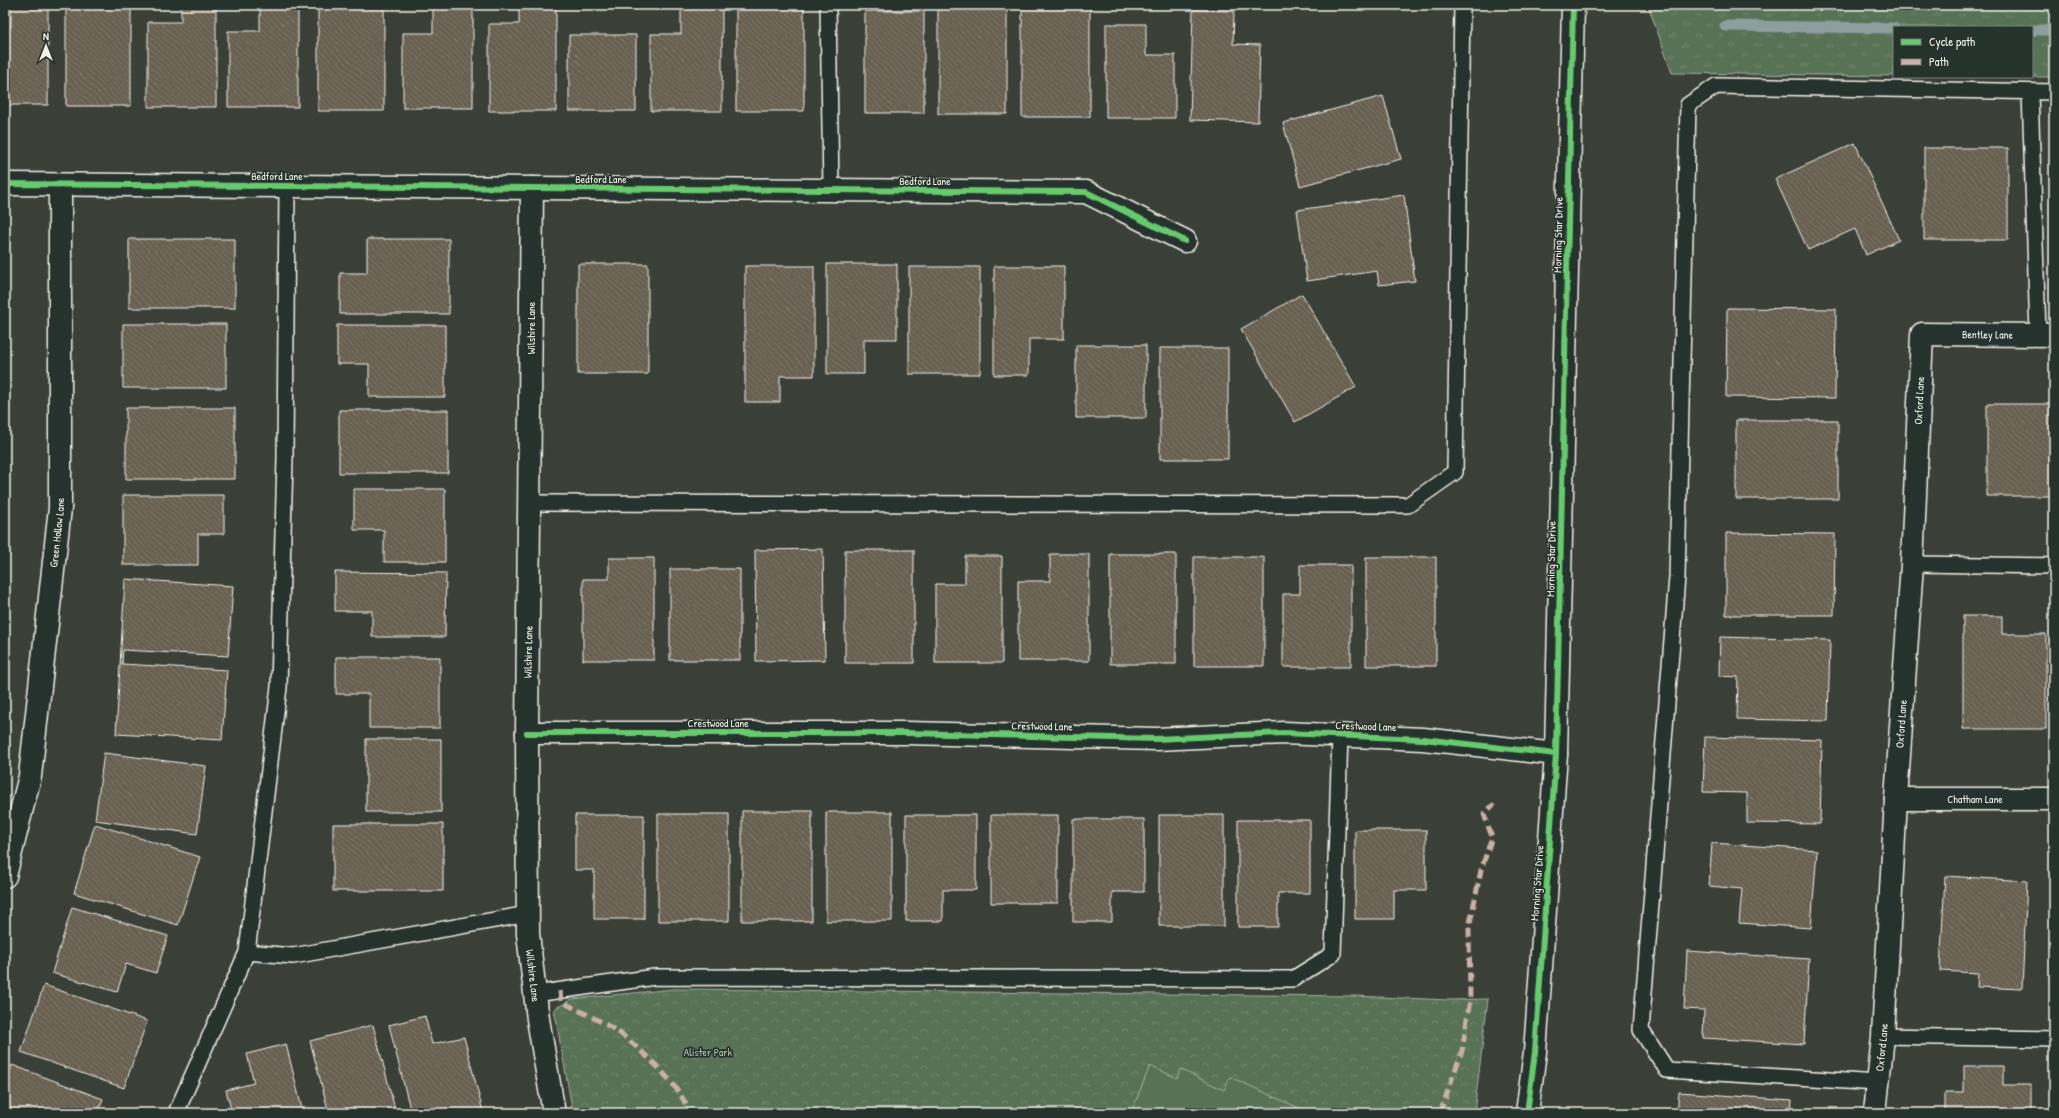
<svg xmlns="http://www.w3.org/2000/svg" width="2059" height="1118" font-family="'Patrick Hand',sans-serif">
<defs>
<pattern id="grass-tufts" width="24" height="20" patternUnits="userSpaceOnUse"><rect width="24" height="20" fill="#597257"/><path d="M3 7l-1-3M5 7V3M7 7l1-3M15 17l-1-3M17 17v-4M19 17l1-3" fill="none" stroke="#71876f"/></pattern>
<pattern id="park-crowns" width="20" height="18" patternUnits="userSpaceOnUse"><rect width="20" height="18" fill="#597257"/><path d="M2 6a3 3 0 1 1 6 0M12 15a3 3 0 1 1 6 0" fill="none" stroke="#71876f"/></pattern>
<pattern id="building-back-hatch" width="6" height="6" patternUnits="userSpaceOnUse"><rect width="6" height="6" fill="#686051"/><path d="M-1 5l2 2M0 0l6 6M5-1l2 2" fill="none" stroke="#7e776a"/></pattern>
</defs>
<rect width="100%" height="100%" fill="#3a4038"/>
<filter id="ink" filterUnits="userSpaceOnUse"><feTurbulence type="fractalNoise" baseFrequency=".025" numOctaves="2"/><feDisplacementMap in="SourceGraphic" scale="8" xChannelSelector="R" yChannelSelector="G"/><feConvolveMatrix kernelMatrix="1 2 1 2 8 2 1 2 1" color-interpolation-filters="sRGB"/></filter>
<g filter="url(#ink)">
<path fill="url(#grass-tufts)" stroke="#a6b2a0" d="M1648 5H2054V77H2005H2032V27H1894V76L1672 73Z"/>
<path fill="url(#park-crowns)" stroke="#a6b2a0" d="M674 989 1353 996 1450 1000 1488 999 1474 1113H573L554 1009 572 999Z"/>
<path fill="#597257" stroke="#a6b2a0" d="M1150 1066 1177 1078 1180 1069 1224 1090 1230 1077 1310 1113H1131Z"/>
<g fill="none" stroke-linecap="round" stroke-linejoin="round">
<path stroke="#8d9e9f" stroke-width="11" d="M1725 26 1894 28
M2032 30H2054"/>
</g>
<path fill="url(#building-back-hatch)" stroke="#f4f1e8" d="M11 5H48V105H5V27H11Z
M66 5H131V106H66Z
M181 5H216V107H148V22H181Z
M260 5H298V107H228V31H260Z
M318 5H384V111H318Z
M433 5H473V108H403V33H433Z
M519 5H556V111H489V24H519Z
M681 5H722V111H651V34H681Z
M736 5H804V111H736Z
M938 5H1007V114H938Z
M1022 6H1090V117H1022Z
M1193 10 1234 11 1233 44 1260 45 1258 122 1190 120Z
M865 11H924V113H865Z
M1106 24H1146V55H1175V118H1106Z
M569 35H636V111H569Z
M1383 96 1401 159 1300 186 1283 123Z
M1855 143 1899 240 1866 255 1855 229 1808 250 1775 179Z
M1924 148H2008V240H1924Z
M1404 195 1415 281 1379 285 1377 271 1307 281 1297 210Z
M129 239H235V308H129Z
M367 239H449V314H340V273H367Z
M578 264H648V374H578Z
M827 264H897V339H864V374H827Z
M745 266H814V376H780V402H745Z
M994 266H1064V339H1029V375H994Z
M909 267H980V374H909Z
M1302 294 1356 387 1295 422 1241 329Z
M1727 308 1836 309 1835 398 1726 397Z
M123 324H226V388H123Z
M337 325H445V397H369V364H337Z
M1076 345H1146V418H1076Z
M1160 348H1228V459H1160Z
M1987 404H2054V496H1987Z
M126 408H235V479H126Z
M339 410H448V473H339Z
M1736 420H1838V499H1736Z
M354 489H445V562H384V530H354Z
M123 495H224V534H198V565H123Z
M1726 533 1835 534 1834 615H1726Z
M823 549 825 660 756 661 755 550Z
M845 550H914V663H845Z
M1050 554H1089V661H1018V581H1050Z
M1110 554H1176V664H1110Z
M965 556H1002V663H935V584H965Z
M1194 557H1264V666H1194Z
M1366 557H1436V666H1366Z
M609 558H654V660H583V579H609Z
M1300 565H1351V667H1283V594H1300Z
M670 569H740V660H670Z
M335 572 446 573 445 637H372V611H335Z
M125 579 233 586 228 656 123 650 122 664 227 670 222 740 116 734Z
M1963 616H2002V634H2046V729H1963Z
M1720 637 1830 640 1828 721 1737 719 1738 677 1719 676Z
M336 657H440V728H369V694H336Z
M1705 737 1822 740 1820 824 1747 823V793L1703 792Z
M366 739H441V812H366Z
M104 753 206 766 197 834 95 820Z
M742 811H812V921H742Z
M826 812H892V921H826Z
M658 814H729V921H658Z
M575 815H644V919H594V870H575Z
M906 815H976V890H943V921H906Z
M991 815H1058V903H991Z
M1159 815H1224V926H1159Z
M1073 819H1144V892H1112V922H1073Z
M1238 820H1310V893H1278V927H1238Z
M95 824 200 857 178 925 74 893Z
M333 824H443V891H333Z
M1355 830H1426V890H1394V919H1355Z
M1712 843 1817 850 1811 928 1739 923 1742 889 1709 886Z
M1945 876 2027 881 2022 989 1977 987 1978 973 1940 971Z
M72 907 168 936 156 973 126 964 117 992 52 973Z
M1687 951 1809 959 1804 1044 1703 1038 1704 1010 1684 1009Z
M44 985 147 1021 124 1088 21 1052Z
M425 1016 432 1044 464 1037 483 1112 411 1113 389 1025Z
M373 1025 396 1113H329L310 1041Z
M286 1044 303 1113H232L226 1090 254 1083 247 1054Z
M12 1065 103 1099 98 1113H5V1084Z
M1964 1066H2003V1085H2031V1113H1945V1092H1964Z
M1679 1092 1792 1100 1791 1113H1677Z"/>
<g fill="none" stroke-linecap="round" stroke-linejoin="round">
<defs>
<path id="service" d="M828 5 831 190
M2030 92 2038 334
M529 503 1408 505 1455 472 1462 5
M1912 564 2054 566
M247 952 293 956 528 914
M535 994 655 977 1293 979 1333 954 1340 735
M1883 1036 2054 1039
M1878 1083 1667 1070 1641 1030 1677 577 1688 105 1716 86 2054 92
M176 1113 247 952 279 687 285 458 287 186"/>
<g id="minor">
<path d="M5 184 1086 192 1185 241"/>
<path id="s1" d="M532 188 527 733 528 934 538 1019 554 1113"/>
<path d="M527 733H906L1156 739 1284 733 1423 739 1556 754"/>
<path id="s2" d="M1896 799H2054"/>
<path id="s3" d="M5 876 30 776 60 508V185"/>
<path id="s4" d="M1875 1113 1883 1036 1896 799 1912 564 1922 334 2054 335"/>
</g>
<path id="tertiary" d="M1527 1113 1535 1052 1556 754 1573 5"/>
</defs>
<use href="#service" stroke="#f4f1e8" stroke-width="18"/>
<use href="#minor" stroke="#f4f1e8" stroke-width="25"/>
<use href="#tertiary" stroke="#f4f1e8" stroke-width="25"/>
<use href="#service" stroke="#26332d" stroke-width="15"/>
<use href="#minor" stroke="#26332d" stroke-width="22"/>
<use href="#tertiary" stroke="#26332d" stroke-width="22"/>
<path stroke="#cab0a6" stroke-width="5" stroke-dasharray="10 5" stroke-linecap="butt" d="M560 991 561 1001C580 1012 603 1021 621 1034 642 1051 682 1086 689 1113
M1440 1113 1462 1051 1470 1000 1469 928 1481 870 1492 837 1484 814 1494 804"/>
<defs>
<path id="cycleway" d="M5 184 1086 192 1185 241
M527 733H906L1156 739 1284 733 1423 739 1556 754
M1527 1113 1535 1052 1556 754 1573 5"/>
</defs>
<use href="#cycleway" stroke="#26332d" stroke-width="8"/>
<use href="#cycleway" stroke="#67ca6e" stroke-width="6"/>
</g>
</g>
<g text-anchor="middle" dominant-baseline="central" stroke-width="3.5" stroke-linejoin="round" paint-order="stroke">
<g font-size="11" fill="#f4f1e8" stroke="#26332d">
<text x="277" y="176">Bedford Lane</text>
<text x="601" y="179">Bedford Lane</text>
<text x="925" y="181">Bedford Lane</text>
<text transform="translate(1558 235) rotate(-89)">Morning Star Drive</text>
<text transform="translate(531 328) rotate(-90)">Wilshire Lane</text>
<text stroke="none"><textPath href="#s4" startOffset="846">Bentley Lane</textPath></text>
<text stroke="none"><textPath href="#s4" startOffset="714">Oxford Lane</textPath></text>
<text stroke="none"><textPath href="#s3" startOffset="348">Green Hollow Lane</textPath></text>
<text transform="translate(1551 559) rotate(-89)">Morning Star Drive</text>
<text transform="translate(528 652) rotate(-89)">Wilshire Lane</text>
<text x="718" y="723">Crestwood Lane</text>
<text stroke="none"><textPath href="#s4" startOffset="390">Oxford Lane</textPath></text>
<text transform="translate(1042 726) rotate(1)">Crestwood Lane</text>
<text transform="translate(1366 726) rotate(2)">Crestwood Lane</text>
<text stroke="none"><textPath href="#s2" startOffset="79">Chatham Lane</textPath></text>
<text transform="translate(1537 883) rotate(-86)">Morning Star Drive</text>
<text stroke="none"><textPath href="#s1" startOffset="788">Wilshire Lane</textPath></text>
<text stroke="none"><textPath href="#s4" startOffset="66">Oxford Lane</textPath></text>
</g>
<g font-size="11" fill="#b6beae" stroke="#26332d">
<text x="708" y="1052">Alister Park</text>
</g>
</g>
<rect width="2059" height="1118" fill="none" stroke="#26332d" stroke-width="20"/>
<rect x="10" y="10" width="2039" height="1098" fill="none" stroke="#f4f1e8" stroke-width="1.5" filter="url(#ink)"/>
<rect x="1893" y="26" width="140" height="52" fill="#26332d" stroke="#787f78"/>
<rect x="1901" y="39" width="20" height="6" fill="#67ca6e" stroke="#787f78"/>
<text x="1929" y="46" font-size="12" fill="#f4f1e8">Cycle path</text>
<rect x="1901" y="59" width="20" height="6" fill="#cab0a6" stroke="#787f78"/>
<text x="1929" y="66" font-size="12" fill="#f4f1e8">Path</text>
<g transform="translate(46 46)" stroke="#26332d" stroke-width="3" paint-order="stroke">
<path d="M0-3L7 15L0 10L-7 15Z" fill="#f4f1e8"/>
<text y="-6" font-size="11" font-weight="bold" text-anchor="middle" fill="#f4f1e8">N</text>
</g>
</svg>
